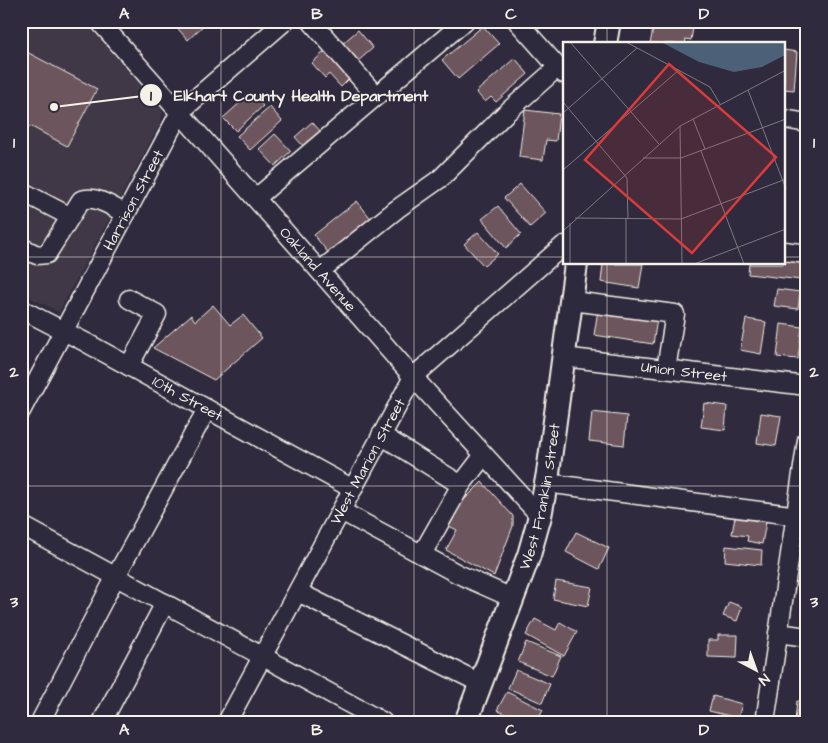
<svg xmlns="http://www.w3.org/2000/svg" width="828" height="743" font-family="'Architects Daughter',sans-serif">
<rect width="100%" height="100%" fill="#2f2a3d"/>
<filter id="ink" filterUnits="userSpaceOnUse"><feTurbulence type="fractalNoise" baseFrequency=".02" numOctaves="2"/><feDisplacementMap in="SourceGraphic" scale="10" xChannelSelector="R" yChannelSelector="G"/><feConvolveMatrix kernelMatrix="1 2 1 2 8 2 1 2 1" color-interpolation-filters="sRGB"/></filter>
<g filter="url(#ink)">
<path fill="#413746" d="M21 21H84L158 105 163 113 159 126 59 312 21 293Z"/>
<path fill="#6c555c" stroke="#f4f1e8" d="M171 21H208L188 40Z
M659 21H694L691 40 686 39 685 44H650L653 29 657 30Z
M483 26 499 44 458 79 442 60Z
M358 30 373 48 357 62 342 44Z
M21 49 97 89 67 146 30 126 22 139H21Z
M326 50 351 77 341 87 329 74 325 78 312 63Z
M784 50 797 52 794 90 784 89Z
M515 58 528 74 496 102 491 97 485 102 476 92Z
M251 93 263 106 236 131 223 118Z
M270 107 282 121 250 150 237 136Z
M525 110 559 114 556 141 546 140 543 160 519 157Z
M312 122 322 133 305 148 295 137Z
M275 134 291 151 275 166 259 149Z
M520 184 546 213 530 227 504 198Z
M357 201 372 220 330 255 314 235Z
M498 206 521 234 506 248 482 219Z
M478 232 498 254 484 266 464 244Z
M784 260 804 263 802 280 748 274 749 264H784Z
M603 264H643L639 288 601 282Z
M777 289 800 292 798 309 774 306Z
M213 305 230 325 243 315 262 338 214 380 153 348 191 315 195 321Z
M598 310 657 319 653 344 594 335Z
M746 319 766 322 761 354 740 350Z
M781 324 802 327 798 359 777 357Z
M704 403 727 406 725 430 701 427Z
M592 412 627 416 624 445 589 441Z
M761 413 781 416 776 446 757 443Z
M482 482 513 516V526L494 576 446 550 457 530 449 526 459 505Z
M735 516 766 522 762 544 747 541 748 536 732 534Z
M576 532 609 548 599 569 566 552Z
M726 546 762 550 761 565 725 561Z
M556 581 592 587 588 606 553 599Z
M729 602 742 607 737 621 723 616Z
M535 619 556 630 560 622 577 632 564 656 526 635Z
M718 635H738L737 658 708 657V640H718Z
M526 642 561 656 552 676 518 662Z
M805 646 807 647V666H803Z
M516 670 550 684 542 703 508 688Z
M805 673H807V691H803Z
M507 692 543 710 537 722H520L497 710Z
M713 696 742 704 738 718 709 711Z
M797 701 807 702V722H795Z"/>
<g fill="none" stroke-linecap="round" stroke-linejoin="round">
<defs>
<g id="minor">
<path id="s1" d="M99 21 413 377 540 516"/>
<path d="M311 21 376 96"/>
<path d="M517 21 564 74"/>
<path d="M784 119 807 123"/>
<path d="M21 191 69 216"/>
<path d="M256 198 465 21"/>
<path d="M21 247 37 255 47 254 81 200C97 195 112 207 126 214"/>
<path d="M784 251 807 254"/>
<path d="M320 271 397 209 441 178 505 114 558 67"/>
<path d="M572 301 675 314 666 369"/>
<path id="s2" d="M21 309 85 342 353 489"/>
<path id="s3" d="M563 357 807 386"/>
<path d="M129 366 157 314 129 299"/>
<path id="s4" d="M21 411 180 112 285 21"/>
<path d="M381 435 461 485"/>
<path d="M546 483 806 517"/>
<path d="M341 511 458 574 512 598"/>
<path d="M21 525 383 722"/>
<path d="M422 554 461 485 484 455"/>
<path d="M298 592 480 683"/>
<path d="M778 633 807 637"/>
<path d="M40 722 116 576 207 409"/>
<path d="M102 722 165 603"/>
<path id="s5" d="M227 722 413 377 564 245"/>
<path d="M765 722 807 440"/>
</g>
<g id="major">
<path d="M605 44 609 21"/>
<path id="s6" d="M466 722 529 555 540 516 548 473 576 264"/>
</g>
</defs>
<use href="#minor" stroke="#f4f1e8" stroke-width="21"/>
<use href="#major" stroke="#f4f1e8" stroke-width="26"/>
<use href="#minor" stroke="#2f2a3d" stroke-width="18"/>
<use href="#major" stroke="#2f2a3d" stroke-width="22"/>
</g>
</g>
<path fill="none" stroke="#f4f1e8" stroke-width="1" stroke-opacity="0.55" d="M221 21V722M414 21V722M607 21V44M21 257H564M784 257H807M607 264V722M21 486H807"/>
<g text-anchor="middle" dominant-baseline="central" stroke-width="4" stroke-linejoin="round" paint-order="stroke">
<g font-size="15" fill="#f4f1e8" stroke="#2f2a3d">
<text stroke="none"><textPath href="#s4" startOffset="239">Harrison Street</textPath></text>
<text stroke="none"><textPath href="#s1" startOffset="331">Oakland Avenue</textPath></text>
<text stroke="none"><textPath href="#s3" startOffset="122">Union Street</textPath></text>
<text stroke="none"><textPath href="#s2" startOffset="189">10th Street</textPath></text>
<text stroke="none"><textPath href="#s5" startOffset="296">West Marion Street</textPath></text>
<text stroke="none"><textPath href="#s6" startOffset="238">West Franklin Street</textPath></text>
</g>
</g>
<g transform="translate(563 42)">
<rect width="222" height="222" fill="#2f2a3d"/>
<path d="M98 0H222V13L199 25 171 30 136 20Z" fill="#4c6077"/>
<path fill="none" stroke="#7e7a81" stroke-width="1" d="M7 0 96 102M63 0 147 45 157 62M185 48 223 147M0 60 64 136 65 177M0 71 74 6M130 77 142 107M117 84 119 222M138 109 181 222M80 116H118L223 77M0 128 116 28M12 176 118 177 223 137M63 177V222M7 181V222M0 189 117 84 223 28M131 222 223 187"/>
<path fill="#d93c3b" fill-opacity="0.15" stroke="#d93c3b" stroke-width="2.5" d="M106 22 213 115 129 211 22 118Z"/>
<rect width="222" height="222" fill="none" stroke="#f4f1e8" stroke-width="2.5"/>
</g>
<path fill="none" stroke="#f4f1e8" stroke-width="2" d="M54 107L151 95"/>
<g fill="#f4f1e8" stroke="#2f2a3d" stroke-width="2">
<circle cx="54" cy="107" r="5"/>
<circle cx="151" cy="95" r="12"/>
</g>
<g font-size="15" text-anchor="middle" font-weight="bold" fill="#111">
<text x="151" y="101">1</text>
</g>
<g font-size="16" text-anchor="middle" font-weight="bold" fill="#f4f1e8" stroke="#2f2a3d" stroke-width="4" stroke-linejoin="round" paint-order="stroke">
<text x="301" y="101">Elkhart County Health Department</text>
</g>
<rect width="828" height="743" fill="none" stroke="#2f2a3d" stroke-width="55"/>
<g transform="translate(756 670) rotate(139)" stroke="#2f2a3d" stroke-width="4" paint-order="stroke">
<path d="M0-4L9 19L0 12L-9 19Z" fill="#f4f1e8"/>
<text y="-8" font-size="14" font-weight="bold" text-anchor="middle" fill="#f4f1e8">N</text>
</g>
<rect x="28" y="28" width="772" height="688" fill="none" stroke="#f4f1e8" stroke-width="2"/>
<g font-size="16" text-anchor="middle" font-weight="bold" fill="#f4f1e8">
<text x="124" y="19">A</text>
<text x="317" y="19">B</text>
<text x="511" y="19">C</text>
<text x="704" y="19">D</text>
<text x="14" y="148">1</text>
<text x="814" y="148">1</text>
<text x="14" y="377">2</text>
<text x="814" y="377">2</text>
<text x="14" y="607">3</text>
<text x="814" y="607">3</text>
<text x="124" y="735">A</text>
<text x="317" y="735">B</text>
<text x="511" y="735">C</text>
<text x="704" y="735">D</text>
</g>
</svg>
